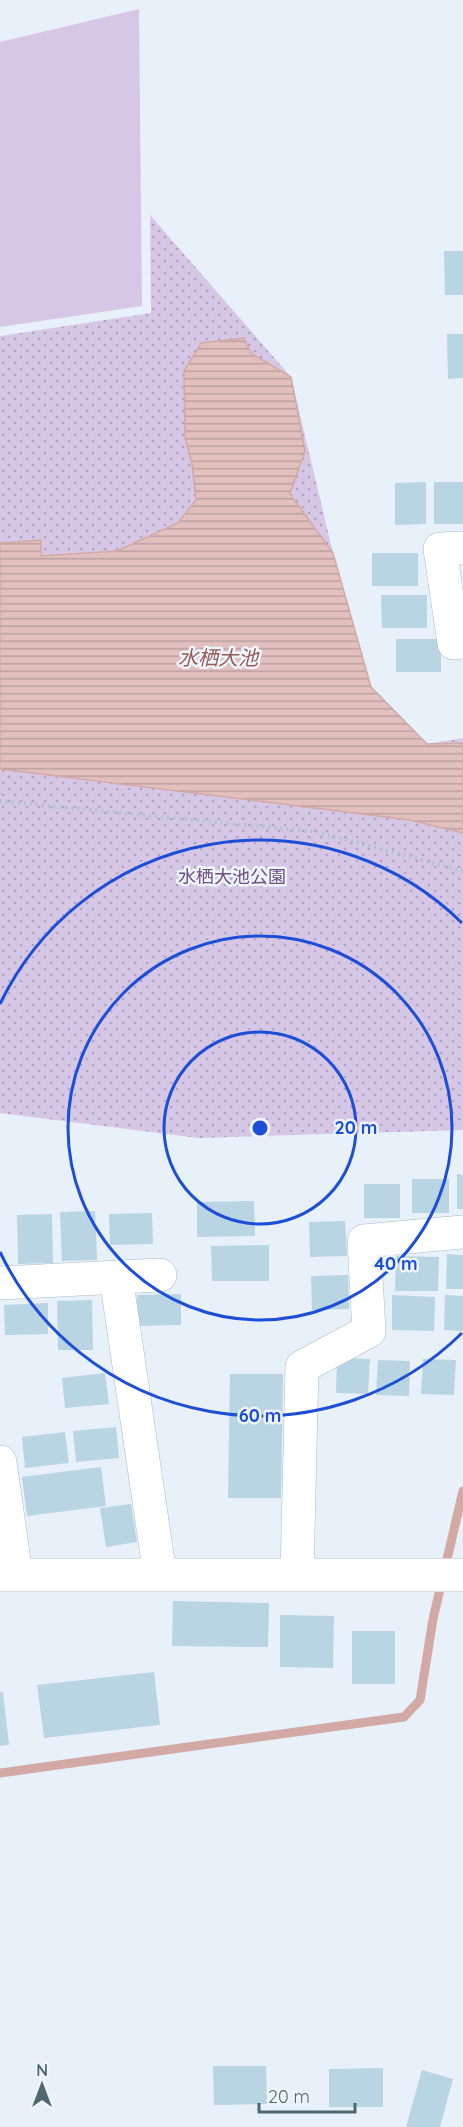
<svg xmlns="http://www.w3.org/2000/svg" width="463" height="2127" font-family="Quicksand,'Noto Sans JP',sans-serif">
<defs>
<pattern id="park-dots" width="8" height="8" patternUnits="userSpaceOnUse" patternTransform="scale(1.5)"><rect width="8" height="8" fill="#d7c7e7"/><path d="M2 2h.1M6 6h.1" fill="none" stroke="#b1a5c0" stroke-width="1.8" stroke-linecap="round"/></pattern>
<pattern id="water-rules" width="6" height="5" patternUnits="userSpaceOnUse" patternTransform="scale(1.5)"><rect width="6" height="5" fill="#e2c0be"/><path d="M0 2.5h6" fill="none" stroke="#b9a09f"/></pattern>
</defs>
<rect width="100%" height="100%" fill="#e8f0fa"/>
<path fill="#d7c7e7" d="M139 9 142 306 0 327V42Z"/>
<path fill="url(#park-dots)" d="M150 215 291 377 333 553 371 687 427 744 463 738V1130L198 1138 0 1113V336L151 313Z"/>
<path fill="url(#water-rules)" stroke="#d3a9a5" stroke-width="1.5" d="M244 338 251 353 291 377 305 451 290 494 333 553 371 687 427 744 463 743V833L410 820 0 769V543L41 540V556L117 551 178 523 196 500 192 464 185 438 184 371 201 343Z"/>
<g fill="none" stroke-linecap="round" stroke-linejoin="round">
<path stroke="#d3a9a5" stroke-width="9" d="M0 1773 404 1717 420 1700 433 1619 463 1491"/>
</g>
<path fill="#b9d5e3" d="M444 251H463V295H445Z
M447 334H463V378L448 379Z
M426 482V524L395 525V483Z
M434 482H463V524H434Z
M372 553H418V586H372Z
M381 595H427V628H382Z
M396 639H441V672H396Z
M457 1174 463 1175V1209H457Z
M412 1179H449V1213H412Z
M364 1184H400V1218H364Z
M254 1201 255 1236 197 1237V1202Z
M95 1211 97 1260 62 1261 60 1212Z
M152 1213 153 1244 110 1245 109 1214Z
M52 1214 53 1263 18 1264 17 1215Z
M345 1221 347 1256 310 1257 309 1222Z
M269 1245V1281H212L211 1246Z
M447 1254 463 1255V1289H446Z
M396 1256 439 1257 438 1291H395Z
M348 1275 349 1309 312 1310 311 1276Z
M181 1294V1325L138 1326 137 1295Z
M392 1295 435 1297 434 1331 392 1330Z
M445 1295 463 1296V1331L444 1330Z
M92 1300 93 1350H58L57 1301Z
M48 1303V1334L5 1335 4 1305Z
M337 1358 370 1359 368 1394 336 1393Z
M423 1359 456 1360 454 1395 421 1394Z
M378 1360 410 1361 409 1396 376 1395Z
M105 1373 109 1404 65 1408 62 1378Z
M230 1374H283L281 1498H228Z
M116 1427 119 1458 76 1462 73 1431Z
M65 1432 69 1463 25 1468 22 1437Z
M101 1467 106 1506 27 1516 22 1477Z
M131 1504 137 1542 106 1547 100 1508Z
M173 1601 269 1603 268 1647 172 1646Z
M280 1615 334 1616 333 1668 280 1667Z
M352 1631H395V1684H352Z
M154 1672 160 1725 44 1738 37 1685Z
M0 1692H3L9 1745 0 1746Z
M213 2066H266L267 2104 214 2105Z
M383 2068V2107H329V2069Z
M422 2070 453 2079 440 2127H406Z"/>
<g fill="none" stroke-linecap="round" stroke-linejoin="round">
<defs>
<path id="minor" d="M463 548 440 549 454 643 463 642
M116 1277 160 1575
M0 1283 160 1275
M0 1462 16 1575
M0 1575H463
M297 1575 302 1367 369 1331 364 1241 463 1232"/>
</defs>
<use href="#minor" stroke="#aabcc6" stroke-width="34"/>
<path stroke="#a5c4d2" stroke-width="4" stroke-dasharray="1.5 4.5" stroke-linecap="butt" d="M0 801 318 832 463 871"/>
<use href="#minor" stroke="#fff" stroke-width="33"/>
</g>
<g fill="none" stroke="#1d4ed8" stroke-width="3">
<circle cx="260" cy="1128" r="96"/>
<circle cx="260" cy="1128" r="192"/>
<path d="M462 1333A288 288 0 0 1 0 1252M0 1004A288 288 0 0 1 462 923"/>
</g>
<g text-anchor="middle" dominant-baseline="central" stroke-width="5" stroke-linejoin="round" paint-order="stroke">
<g font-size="18" fill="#6e4d81" stroke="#eef5fd">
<text x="232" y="876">水栖大池公園</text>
</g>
<g font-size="20" font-style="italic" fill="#975a54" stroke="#eef5fd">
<text x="218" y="657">水栖大池</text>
</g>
</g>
<circle cx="260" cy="1128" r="9" fill="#1d4ed8" stroke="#eef5fd" stroke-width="3"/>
<g font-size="18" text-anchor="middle" font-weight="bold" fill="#1d4ed8" stroke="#eef5fd" stroke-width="5" stroke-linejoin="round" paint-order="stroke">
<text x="356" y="1134">20 m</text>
<text x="396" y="1270">40 m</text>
<text x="260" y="1422">60 m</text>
</g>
<g transform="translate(42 2085)" stroke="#eef5fd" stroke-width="4.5" paint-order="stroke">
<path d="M0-4.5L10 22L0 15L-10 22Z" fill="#4e6872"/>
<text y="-9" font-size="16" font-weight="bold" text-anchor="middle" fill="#4e6872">N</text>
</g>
<path d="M259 2103v9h96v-9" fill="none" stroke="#4e6872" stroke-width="3"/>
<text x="268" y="2103" font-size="18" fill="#4e6872" stroke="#eef5fd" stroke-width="4.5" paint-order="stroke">20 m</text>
</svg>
